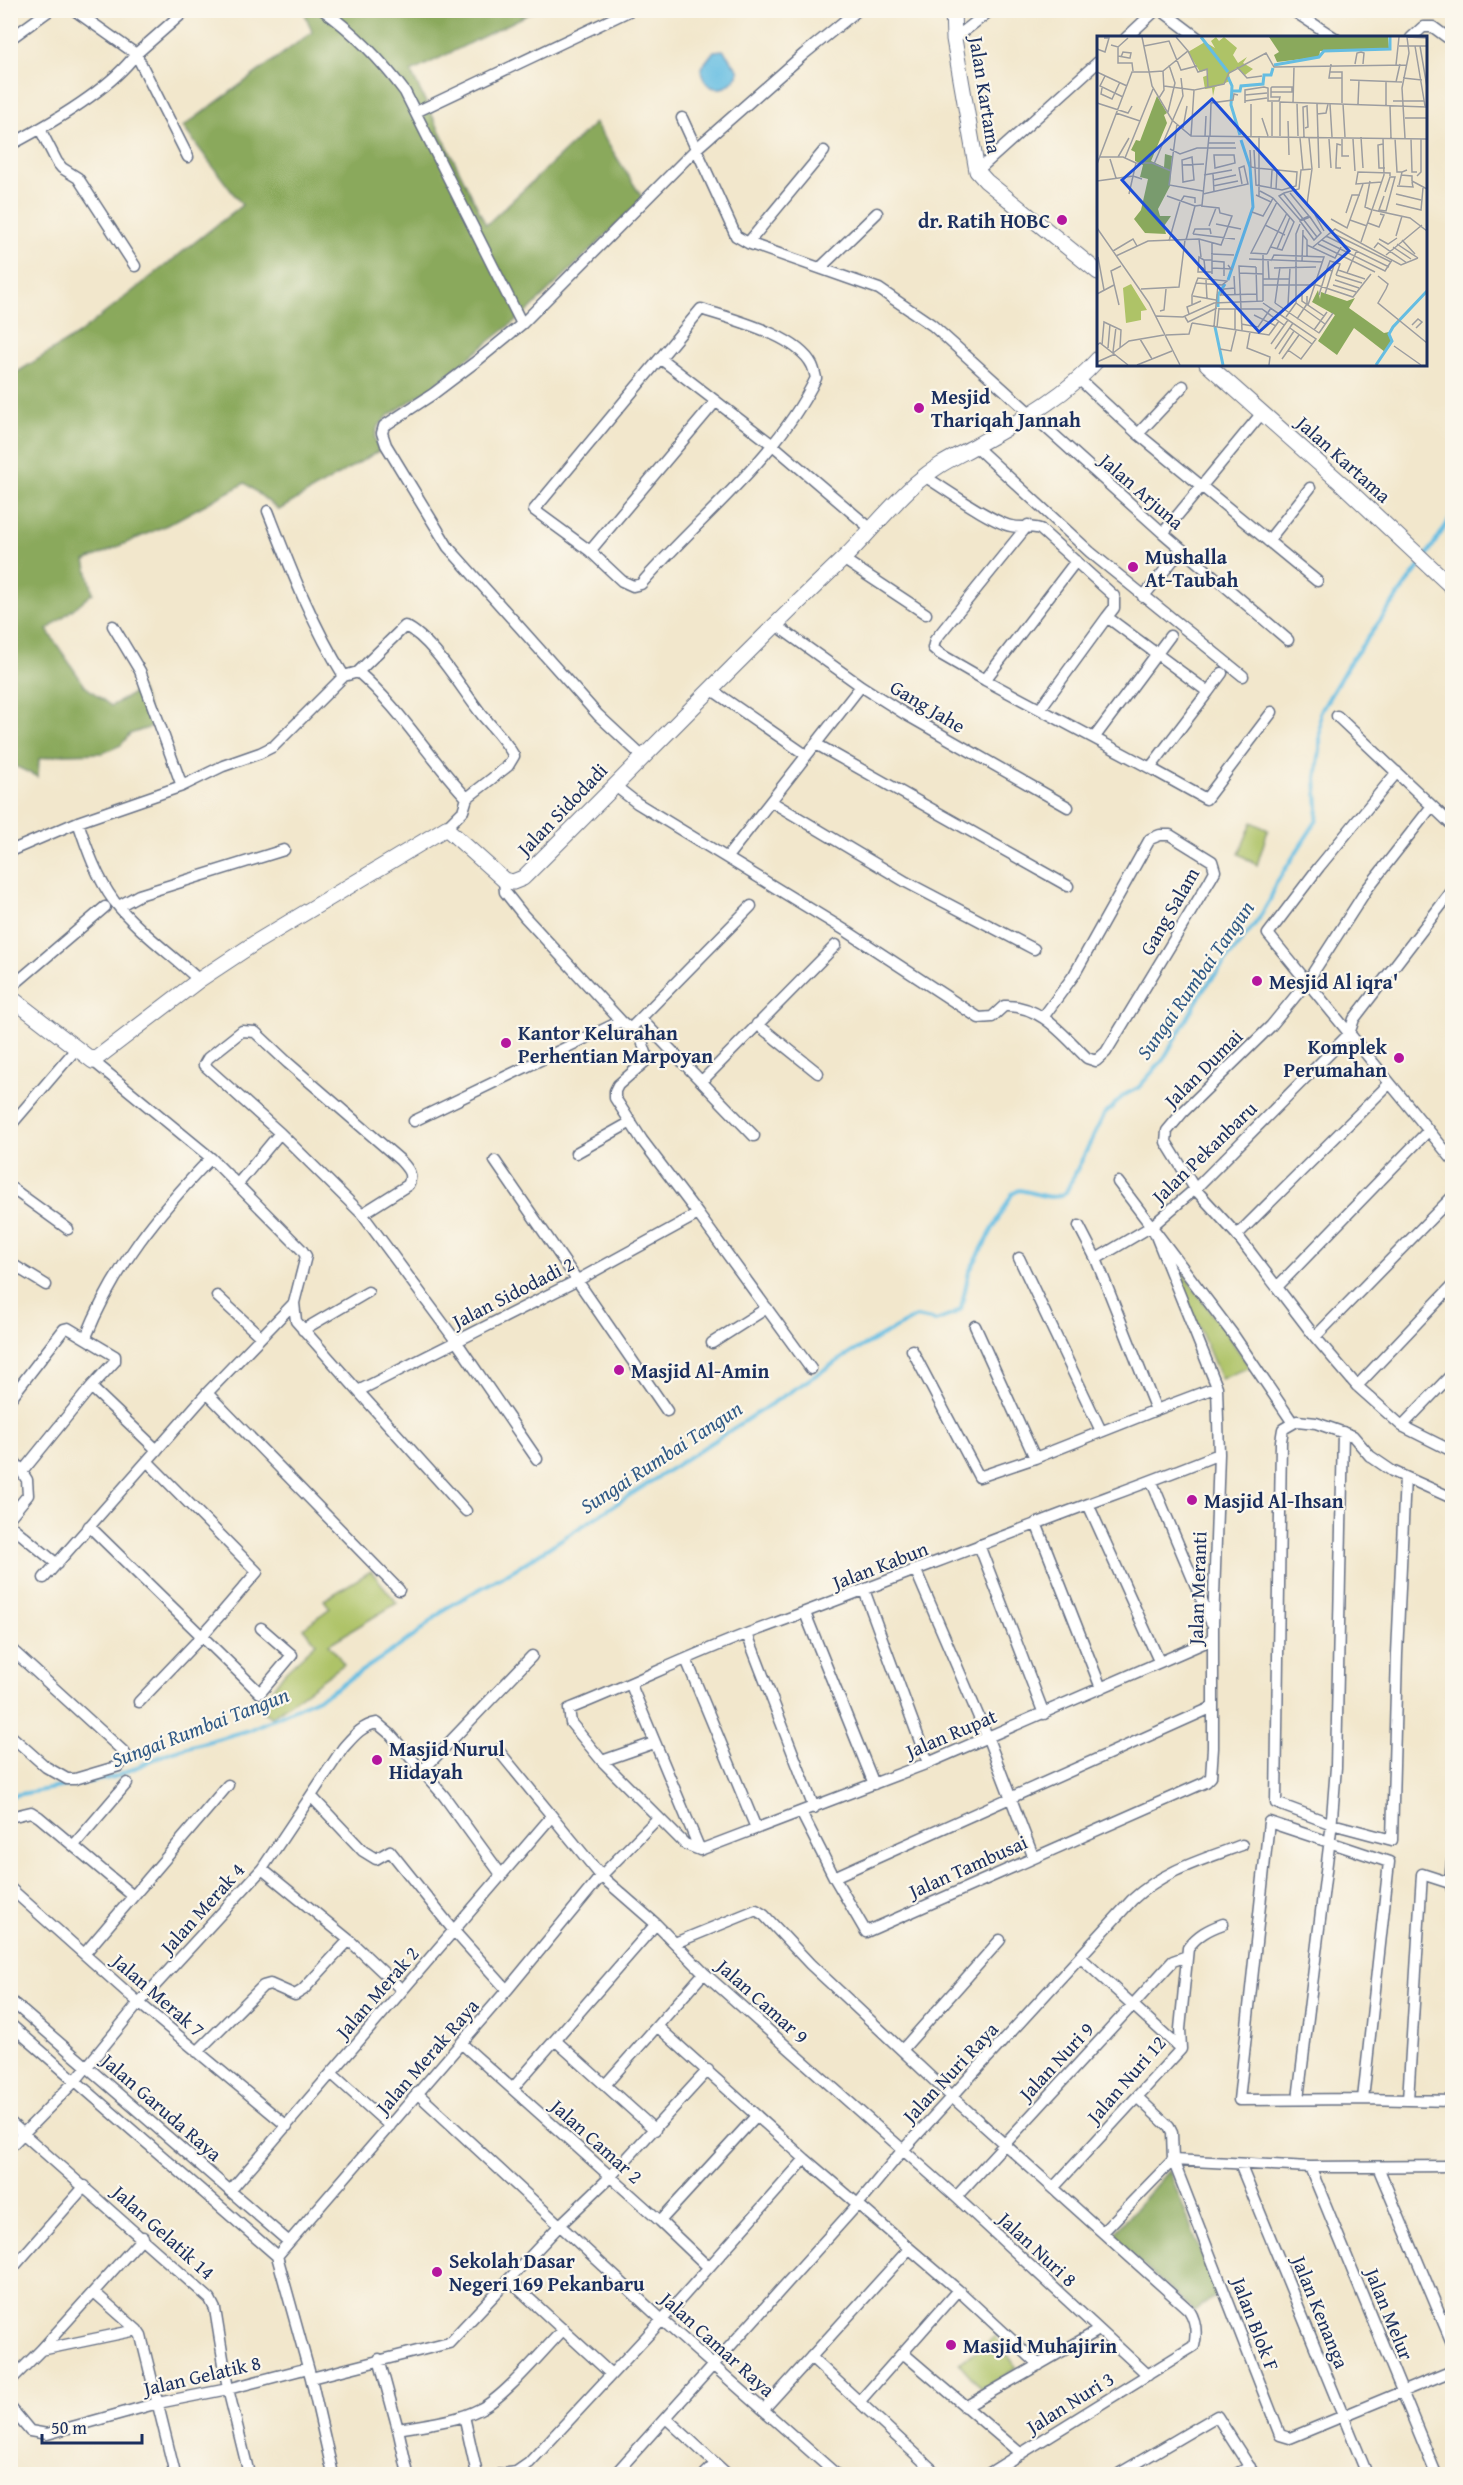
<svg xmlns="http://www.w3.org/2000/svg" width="1463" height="2485" font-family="'Gentium Book Plus',serif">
<rect width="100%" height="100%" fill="#fbf7ec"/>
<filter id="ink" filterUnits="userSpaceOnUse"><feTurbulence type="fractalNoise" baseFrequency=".0167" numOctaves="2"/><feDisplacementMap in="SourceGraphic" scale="12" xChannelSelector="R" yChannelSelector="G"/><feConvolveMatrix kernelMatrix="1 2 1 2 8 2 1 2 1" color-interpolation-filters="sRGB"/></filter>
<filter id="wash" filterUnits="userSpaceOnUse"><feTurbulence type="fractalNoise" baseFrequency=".008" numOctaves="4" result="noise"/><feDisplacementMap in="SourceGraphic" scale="24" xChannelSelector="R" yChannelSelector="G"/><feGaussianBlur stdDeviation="1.35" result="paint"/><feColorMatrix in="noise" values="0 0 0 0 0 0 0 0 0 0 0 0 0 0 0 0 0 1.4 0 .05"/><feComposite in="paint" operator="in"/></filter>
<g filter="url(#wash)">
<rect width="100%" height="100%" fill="#f2e7cc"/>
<path fill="#aec367" stroke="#647962" stroke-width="1.5" d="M1252 822 1268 830 1257 865 1239 854Z
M1165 1248 1250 1367 1221 1379Z
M371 1571 397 1603 329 1644 344 1664 271 1717 258 1708 284 1673 316 1643 303 1628 330 1608 324 1600Z
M995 2337 1017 2368 982 2389 959 2363Z"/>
<path fill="#8aa95c" stroke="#526c5d" stroke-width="1.5" d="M304 11H535L411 72 486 225 595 123 643 199 529 310 428 390 389 415 377 428 375 438 379 451 279 510 245 483 167 525 85 561 93 593 47 630 85 686 111 706 141 689 154 726 130 734 121 745 103 753 65 754 39 759 38 777 11 764V376L77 335 242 205 183 127 312 32Z
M1169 2170 1217 2294 1195 2312 1111 2237Z"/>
<path fill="#65bde2" stroke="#4076a0" stroke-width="1.5" d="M723 50 739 71C730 94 703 95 701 68L714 51Z"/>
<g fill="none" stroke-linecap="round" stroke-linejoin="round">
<path stroke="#65bde2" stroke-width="4" d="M1425 558 1452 516
M10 1796 115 1777 170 1752 249 1730 327 1694 413 1637 446 1608 517 1568 847 1355 916 1317 936 1321 954 1314 961 1309 969 1272 1012 1194 1019 1190C1036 1192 1051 1203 1066 1192L1104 1115 1124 1095 1138 1088 1163 1060 1204 989 1258 920 1270 900 1275 885 1317 820 1318 807 1316 779 1320 749V713L1348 665 1421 564"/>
</g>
</g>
<g filter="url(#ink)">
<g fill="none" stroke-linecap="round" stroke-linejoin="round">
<defs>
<path id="street" d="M74 10 136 54 186 10
M323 10C355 33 382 61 405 92L522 324
M1161 10 1198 38
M1292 10 1335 38
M1126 38 1156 10
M1411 38 1423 27H1433L1452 41
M10 39 50 10
M954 39 991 10
M416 112 631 10
M682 118 736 236 748 243 879 289 932 325 1163 533 1288 640
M40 129 57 162 62 168 78 178 135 266
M10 145C50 124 110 89 136 54L188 157
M977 171 1098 62
M748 243 824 151
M820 268 877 213
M701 309C731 319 797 335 812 365 814 369 815 374 816 378 776 460 700 516 641 584L633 586 622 581 590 551 534 510Z
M661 359 774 446 870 528
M1080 380 1138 434 1317 581
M1138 434 1183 386
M975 446 1090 552 1243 676
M924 476C944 488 991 522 1011 526 1021 528 1029 526 1040 529L1114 596V608L1107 617 1208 692 1150 768 985 680 940 654 933 648 935 640 1028 525
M268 511C290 567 312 625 344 676L358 672C401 709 428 757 467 798L463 811 446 828
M1163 533 1262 413
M1268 541 1310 488
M590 551 716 401
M843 559 926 614
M1143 597 1182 549
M776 625 861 686 905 714 1068 807
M113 626 140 671 182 786
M358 672 405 626C433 639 462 690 482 715 494 729 505 740 514 756L508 766 467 798
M985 680 1076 561
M712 690 806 755
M1208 692 1222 673
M1040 709 1107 617
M1337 716 1452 825
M1094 738 1170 636
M816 744 1068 886
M643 757 598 715 448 547 386 445 382 433 384 426 433 394 478 360 522 324 697 148 804 54 858 10
M1150 768 1206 799 1272 712
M1397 772 1319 867 1268 934 1452 1159
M614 785 637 803 848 932 979 1018 992 1017 1004 1006C1040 1004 1064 1036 1087 1058L1096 1061 1106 1052 1210 880 1215 871 1212 861 1170 835H1160L1150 839 1074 975 1044 1016
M772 802 906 882 1034 949
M1432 806 1367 889 1307 982 1271 1026 1182 1113 1167 1131 1166 1142 1195 1189 1237 1235 1315 1337 1357 1386 1402 1426 1452 1451
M78 822C87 849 97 878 114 901 138 931 171 954 199 980
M10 851 78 822 182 786 223 766 260 753 274 746 344 676
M727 857 861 686
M119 906 139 895 284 850
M10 988 105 907
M641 1019 754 1136
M757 1024 818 1073
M631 1028 751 906
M93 1061 211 1158 302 1250 306 1256 294 1303 296 1321 358 1391 578 1280 698 1214 642 1140 615 1098V1091L618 1085 648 1059 641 1038 621 1021 524 916 505 892 504 880
M702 1081 836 945
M414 1121 621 1021
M10 1126 76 1049
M576 1153 631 1122
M495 1161 667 1411
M1118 1182 1232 1333 1293 1423
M237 1185 280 1133
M10 1187 68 1229
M362 1214 408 1185C414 1174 407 1168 400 1160L288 1063 255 1032 242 1031 208 1058 204 1065 280 1133 362 1214 456 1341 537 1459
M698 1214 811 1369
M1079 1226 1096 1259 1156 1410 1217 1387
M1237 1235 1389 1084
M1019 1258 1101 1431
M1096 1259 1152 1226 1195 1189 1349 1034 1354 1019 1452 891
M10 1263 46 1285
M1277 1287 1428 1131
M217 1296 261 1337
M975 1326 1035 1458
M303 1330 368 1292
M86 1337C114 1267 159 1212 211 1158
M1315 1337 1452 1197
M712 1343 767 1308
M912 1350 979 1477 1035 1458 1156 1410
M1357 1386 1452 1286
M358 1391 466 1511
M207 1393 399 1590
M10 1399 64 1329 68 1328 115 1356V1361L91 1387
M1402 1426 1452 1374
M10 1455 22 1472 91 1387 157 1450
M1405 1477 1397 1654 1392 1840 1332 1824 1276 1803 1281 1441 1283 1429 1297 1421 1316 1423 1353 1436 1370 1456 1392 1471 1452 1498
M1152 1482 1211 1622
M1088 1504 1159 1661
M10 1517 28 1495 27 1480 22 1472
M1036 1523 1101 1688
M10 1525 57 1564
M89 1526 260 1693 292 1655 261 1628
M979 1545 1044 1714
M916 1571 987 1736 1033 1856
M44 1578 207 1393 294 1303
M864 1590 928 1763
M805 1613 874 1784
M747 1634 814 1808
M10 1648 124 1752 126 1756 119 1766 75 1779H67L46 1767 10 1735
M686 1659 756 1828
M631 1685 700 1850
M139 1702 202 1636 257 1572 148 1462
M498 1750 601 1876 656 1924 704 1973 956 2197 1148 2375
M602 1761 654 1743
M422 1771 532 1656
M311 1796 363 1851 376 1859 390 1851 454 1931 507 1990
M801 1812 834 1877 866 1932 1206 1782 1211 1777 1213 1748V1625L1219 1454 1217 1387 1152 1226
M10 1817 31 1812 39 1817 133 1896
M1269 1822 1389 1862 1363 2099 1239 2100Z
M74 1845 127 1783
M700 1850 685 1844 602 1761 571 1723 569 1709C630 1685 688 1656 749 1633 844 1598 938 1561 1033 1525 1095 1501 1158 1479 1219 1454
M700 1850 928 1763 1213 1639
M1452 1861 1450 1883 1452 1890
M262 1869 349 1940 402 1990
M834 1877 1213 1707
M10 1888 139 2003 287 2126
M675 1943 756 1910 764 1915 810 1964 952 2097 1189 2310C1196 2321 1197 2334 1194 2346L988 2474
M85 1953 228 1785
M1080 1957 1181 2049
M10 2000 289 2242
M10 2024 277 2256
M658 2027 805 2159 958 2290 1039 2365
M556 2041 655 2130
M461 2043 660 2221 707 2266
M903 2049 1000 1940
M197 2052 263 1986 270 1984 295 1995 303 1990 349 1940
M331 2073 390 2126
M605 2085 704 1973
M513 2088 656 1924
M417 2093 662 2320 836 2474
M1137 2097 1169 2127 1172 2133 1173 2160 1280 2435 1290 2438 1452 2371
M1298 2099 1331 1830 1336 1767 1343 1432
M1363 2099 1452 2101
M1408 2100 1422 1874 1450 1883
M10 2122 210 2299 215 2309 228 2389 249 2474
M10 2147 76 2080 139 2003 262 1869 343 1748C353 1737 361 1726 377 1723L390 1734 444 1796 500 1873
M1173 2160 1310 2167 1452 2166
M1240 2164 1367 2474
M1310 2167 1436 2474
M1378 2167 1452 2343
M1054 2187 1181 2049 1180 2029 1188 1948C1197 1935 1209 1929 1223 1924
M230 2191 552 1816
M956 2197 1173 1961 1187 1956
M660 2221 756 2116
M1103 2232 1173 2160
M277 2256 507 1990 601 1876 658 1818
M277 2256 311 2378 333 2474
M10 2271 85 2186
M509 2280 611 2374
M94 2292 137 2330 141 2336 175 2474
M41 2350 137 2330
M903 2353 1021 2454
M811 2357 937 2474
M379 2359 398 2429 408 2474
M311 2378 449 2343 560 2225 610 2177 708 2070
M10 2381 41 2350 143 2237
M860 2401 958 2290
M10 2407 30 2431 47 2434 158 2403 228 2389 308 2368
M965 2407 1099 2330
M764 2409 909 2249
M464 2416 477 2474
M667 2419 727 2474
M398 2429C425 2424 455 2422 480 2409 505 2397 543 2350 564 2329
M1120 2473 1217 2416 1254 2474
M500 2474 516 2472 529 2463 662 2320 805 2159
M615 2474 858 2204 902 2151 1132 1900C1164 1870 1202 1860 1242 1845
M705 2474 715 2464
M1236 2474 1250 2467"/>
<path id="secondary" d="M953 10 954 39 977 171 986 181 1098 272
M1207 364 1341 483 1452 587
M10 997 93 1061 199 980 258 941 446 828 504 880 513 882 523 878C629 773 733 664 841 561 867 536 889 507 916 483 938 464 953 458 977 445 1021 420 1065 397 1098 359"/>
</defs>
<use href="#street" stroke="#666f84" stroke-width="13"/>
<use href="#secondary" stroke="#666f84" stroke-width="17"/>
<use href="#street" stroke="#fff" stroke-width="10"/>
<use href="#secondary" stroke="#fff" stroke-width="15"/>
</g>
</g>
<g fill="#b5179e" stroke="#fbf7ec" stroke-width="2">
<circle cx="1062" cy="220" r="6"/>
<circle cx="919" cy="408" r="6"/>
<circle cx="1133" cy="567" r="6"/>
<circle cx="1257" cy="981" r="6"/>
<circle cx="506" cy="1043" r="6"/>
<circle cx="1399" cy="1058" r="6"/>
<circle cx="619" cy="1370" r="6"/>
<circle cx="1192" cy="1500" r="6"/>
<circle cx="377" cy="1760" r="6"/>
<circle cx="437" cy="2272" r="6"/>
<circle cx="951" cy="2345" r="6"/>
</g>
<g text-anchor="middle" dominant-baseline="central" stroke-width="4.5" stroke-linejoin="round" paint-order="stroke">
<g font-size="20" fill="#1b2f5e" stroke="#fbf7ec">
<text transform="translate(986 95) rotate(81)">Jalan Kartama</text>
<text transform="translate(1344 459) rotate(42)">Jalan Kartama</text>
<text transform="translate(1142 491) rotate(41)">Jalan Arjuna</text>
<text transform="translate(928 706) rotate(31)">Gang Jahe</text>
<text transform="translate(562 809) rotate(-46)">Jalan Sidodadi</text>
<text transform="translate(1169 911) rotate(-60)">Gang Salam</text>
<text transform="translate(1203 1068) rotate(-45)">Jalan Dumai</text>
<text transform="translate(1204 1152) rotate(-44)">Jalan Pekanbaru</text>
<text transform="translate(513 1292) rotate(-27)">Jalan Sidodadi 2</text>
<text transform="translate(880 1565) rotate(-21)">Jalan Kabun</text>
<text transform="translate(1197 1588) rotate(-88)">Jalan Meranti</text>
<text transform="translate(951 1733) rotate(-23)">Jalan Rupat</text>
<text transform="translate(968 1866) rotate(-24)">Jalan Tambusai</text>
<text transform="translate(202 1908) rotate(-48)">Jalan Merak 4</text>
<text transform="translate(377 1992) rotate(-49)">Jalan Merak 2</text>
<text transform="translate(159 1995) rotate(41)">Jalan Merak 7</text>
<text transform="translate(763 2001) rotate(42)">Jalan Camar 9</text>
<text transform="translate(427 2056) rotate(-49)">Jalan Merak Raya</text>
<text transform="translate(1056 2061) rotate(-47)">Jalan Nuri 9</text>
<text transform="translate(950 2072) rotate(-47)">Jalan Nuri Raya</text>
<text transform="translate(1126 2079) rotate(-49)">Jalan Nuri 12</text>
<text transform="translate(162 2107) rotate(41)">Jalan Garuda Raya</text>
<text transform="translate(597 2141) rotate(42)">Jalan Camar 2</text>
<text transform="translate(164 2232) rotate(42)">Jalan Gelatik 14</text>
<text transform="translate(1038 2249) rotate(43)">Jalan Nuri 8</text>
<text transform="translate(1321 2312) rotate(68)">Jalan Kenanga</text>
<text transform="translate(1390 2314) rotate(68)">Jalan Melur</text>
<text transform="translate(1256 2324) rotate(69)">Jalan Blok F</text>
<text transform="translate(718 2344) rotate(42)">Jalan Camar Raya</text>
<text transform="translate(202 2375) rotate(-13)">Jalan Gelatik 8</text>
<text transform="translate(1070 2402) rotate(-32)">Jalan Nuri 3</text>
</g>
<g font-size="20" font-weight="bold" fill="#1b2f5e" stroke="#fbf7ec" text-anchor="start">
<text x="1050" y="220" text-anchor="end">dr. Ratih HOBC</text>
<text x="931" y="396">Mesjid<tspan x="931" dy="23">Thariqah Jannah</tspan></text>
<text x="1145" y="556">Mushalla<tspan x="1145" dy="23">At-Taubah</tspan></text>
<text x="1269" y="981">Mesjid Al iqra'</text>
<text x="518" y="1032">Kantor Kelurahan<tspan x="518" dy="23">Perhentian Marpoyan</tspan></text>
<text x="1387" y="1046" text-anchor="end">Komplek<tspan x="1387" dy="23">Perumahan</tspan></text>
<text x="631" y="1370">Masjid Al-Amin</text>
<text x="1204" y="1500">Masjid Al-Ihsan</text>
<text x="389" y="1748">Masjid Nurul<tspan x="389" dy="23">Hidayah</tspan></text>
<text x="449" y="2260">Sekolah Dasar<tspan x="449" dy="23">Negeri 169 Pekanbaru</tspan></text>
<text x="963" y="2345">Masjid Muhajirin</text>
</g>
<g font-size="21" font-style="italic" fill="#315a86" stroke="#fbf7ec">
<text transform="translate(1195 980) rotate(-55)">Sungai Rumbai Tangun</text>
<text transform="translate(661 1457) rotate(-33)">Sungai Rumbai Tangun</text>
<text transform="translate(200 1727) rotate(-21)">Sungai Rumbai Tangun</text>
</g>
</g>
<g transform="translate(1097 36)">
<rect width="330" height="330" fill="#f2e7cc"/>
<path d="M119 1 122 5 127 1 140 12 136 19 141 27 150 21 146 27 156 33 148 39 140 32 132 37 133 45 118 51 116 60 115 52 108 53 106 41 111 39 110 34 103 36 91 16 108 6 118 12 114 5ZM34 248 50 274 44 275V284L29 287 26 252Z" fill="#aec367"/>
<path d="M172 1H291L292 12 223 15 222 21 180 26 177 19 182 16ZM60 60 70 77 67 79 70 87 54 125 67 131 68 118 75 120 73 150 61 173 63 180H74L67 190 69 198 48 197 37 183 44 174 51 143 43 141 46 129 38 125V116L34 114 39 104 43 105ZM221 254 223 263 224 256 250 265 258 262 252 272 287 297 292 296 295 304 288 316 257 292 240 319 221 305 238 279 215 266Z" fill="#8aa95c"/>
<path fill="none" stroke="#65bde2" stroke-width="3" d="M104 1 131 36M177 29 222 21 227 15 293 13V1M131 41 135 50 134 69 143 99M136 55H143L144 50 166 48 167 39H174L176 32M131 244 156 171 153 131 144 104M121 271V259L128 248M118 291 126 329M279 329 295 305 292 298 296 291 330 255"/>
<path fill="none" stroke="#9c9da0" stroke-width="1.5" d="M45 1 55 50 75 84 94 100 330 103M79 1 91 15M310 1 330 2M14 9 21 11 31 2M47 10 72 5 84 34 100 30M302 10H330M318 10 328 70M323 10 330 51M21 11V27H35L36 35M0 13 8 16 12 2H7M21 20 32 22H33L34 17 26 16 24 21M258 28 260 17 264 16 267 17 266 28M299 29 302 1M140 31 150 42 165 40M0 36 30 50M52 36 66 35 91 15 101 36 110 33 111 52M233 36H245V42H232L234 28M8 40 3 50 26 61M245 42V67M306 42 325 44M253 44 305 46M299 46 303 28M67 50 97 54M5 52 4 58 15 63 23 46M174 56H195V51H175L174 52V61H183L182 65M148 59 170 57M62 62 67 54 66 35M148 65 170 62M296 65H327M175 66V100M0 67 31 77 35 70M148 67V54L167 51 171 52V65H182M196 67 197 31M200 67 201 100M154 68V100M220 68 222 132M233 68 235 101M246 68 248 101M261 68 262 44M289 69V45M293 70 294 102M71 76 78 47 72 29M19 77 43 85M220 78 229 77 231 68M165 82 171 100M308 82H330M191 85 192 119M80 88 72 149 106 155M86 92 90 70M94 100 97 54 127 48 132 37 169 17 177 31 309 29M108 100 109 80M113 100 114 67 136 64 137 58 141 59M183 100V66L330 71M207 101 206 71 210 70 211 91 208 92M264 101 266 132M203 102 206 134M245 102V120H252M298 102 300 136H305M308 102 305 52 312 17 310 1M232 103 234 132M256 103 258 135M314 103 315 136H320M112 107H138M286 108 281 109 282 132H288M73 113 83 118 100 112H139M153 114 154 131 159 132M157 114 159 149 185 154 199 150 200 136 159 132M117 119H137L138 127 118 132ZM21 121 32 102M95 121 97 144 86 146 85 124ZM28 122 56 53M13 123 19 142M39 127H55L74 135M0 128 35 36H52M57 128 86 60 84 42M85 129 107 128M244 132H239V127L240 108 244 109M116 138 117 156M107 139 135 134M304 139 315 140V145L330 153M320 140 324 136V103M116 144 139 139M0 145 36 140 39 127 26 121H2M273 145 268 171 275 174M285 146 259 148 261 136 293 137V140M302 149 305 136 310 134M116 150 141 145M300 150 316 151 315 146M174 152 175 134M179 153 180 135M163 155 176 162 197 186 185 214 174 211M186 157 220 201M193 157 212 180 203 184 182 160 187 157 202 153 204 134 215 133 212 102M200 157 231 191M32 158 36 140 45 143M106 158 151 148 147 130 142 132 145 148M299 158 324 164M159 159 174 166 176 162M70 160 98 170M162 160V100M287 160 282 174 289 175 298 141H293L288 156M84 165 87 160 98 162V167M210 168 215 133M299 168 324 174 326 152M276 174 313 182 330 195M155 176 166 180 174 166M249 177 255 159H263M218 179 227 195M213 181 224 197 217 204 203 185ZM234 183 250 192 266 148M253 184 270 190M271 187 282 191 287 179 283 178M119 188 144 193M168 189 188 199M112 190 119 172M0 192 52 267 83 329M233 196 294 226M96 198 138 203M96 198 98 193H113L114 198M206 199 210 204V220M229 200 292 231M299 200 305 180M102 203 104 221M282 203 291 208 300 202M89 204 98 170 105 169 112 100M225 204 288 235 295 224M305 204 318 218M72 205 83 166M264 206 287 139 286 102M221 208 278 236M300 208 321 222M210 209 238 222 244 211M216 211 238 193 304 229 321 222M296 211 314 223M277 212 281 207 310 227M180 213 193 181M16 215 36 203 40 210M114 218 137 219M170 218 154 217 180 166M170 218 190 177M166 219V265M289 219 325 189M19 220 51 205 102 203 124 209 135 180 123 177 122 172 104 170M1 221 7 254M152 223 226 226M107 224 102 221 101 236H115M115 225 127 226V240M171 225 172 243M174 225 177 219 227 221 211 269M205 226 206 194M103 231 108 233 107 224H115M159 231 160 265M115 232 134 233 131 229M177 232 219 231M230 233 233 225 243 228 241 234M143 237 166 238M250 237 260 214M115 238V207M239 239 241 234 268 243M239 239 265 247M137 240 138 259M281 240 291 248 289 253M166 243H193M109 244 110 263M238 244 262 252M166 249H220L256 261 274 238M236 249 259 256M44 253 82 251 88 204M289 253 281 267 330 307M205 255V265L227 280M0 258 17 249M228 258 238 226M123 259 160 258M222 259 230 233 235 235M96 260 119 264M123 260 127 253 138 252M166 267 219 303 204 323 191 314M178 267 222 297M178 267 183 231M199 267 228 288M22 269 14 235 24 230M95 269V259L99 247 101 242 130 245 125 249 99 247M191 269 193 232M122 273H165L187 289M138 273V293M63 275 67 274 69 253M92 278 90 271 104 265M157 279 179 290M59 280 86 281 117 267 166 265M88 281 91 286 120 272M189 281 199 267V198L203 188M200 283 210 268V260M95 287 172 299 182 285M144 288 161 291 174 272M315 289 321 283 325 286 319 292M117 290 121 249M120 291 122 272M193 292 215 308M145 294 142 230 159 231M217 294 230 276M153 296 150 312 173 321 172 329M222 297 236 277M69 299 92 298 95 287M43 303 55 323M174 308 191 284M0 309 3 307 31 329M5 309 7 286 24 294 23 312M297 310 324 329M11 312 13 288M123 313 134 315 139 294M178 313 196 287M16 316 19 291M16 317 32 305 67 299M182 318 197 295M185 323 202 299M0 326 18 318M40 329 75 315"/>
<path fill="#1d4ed8" fill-opacity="0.15" stroke="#1d4ed8" stroke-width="3" d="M115 63 252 215 162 296 25 144Z"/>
<rect width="330" height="330" fill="none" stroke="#1b2f5e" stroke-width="3"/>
</g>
<rect width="1463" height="2485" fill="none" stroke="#fbf7ec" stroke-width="36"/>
<path d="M42 2434v9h100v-9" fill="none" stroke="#1b2f5e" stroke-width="3"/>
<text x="51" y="2434" font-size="18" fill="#1b2f5e" stroke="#fbf7ec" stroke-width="4.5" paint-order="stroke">50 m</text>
</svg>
